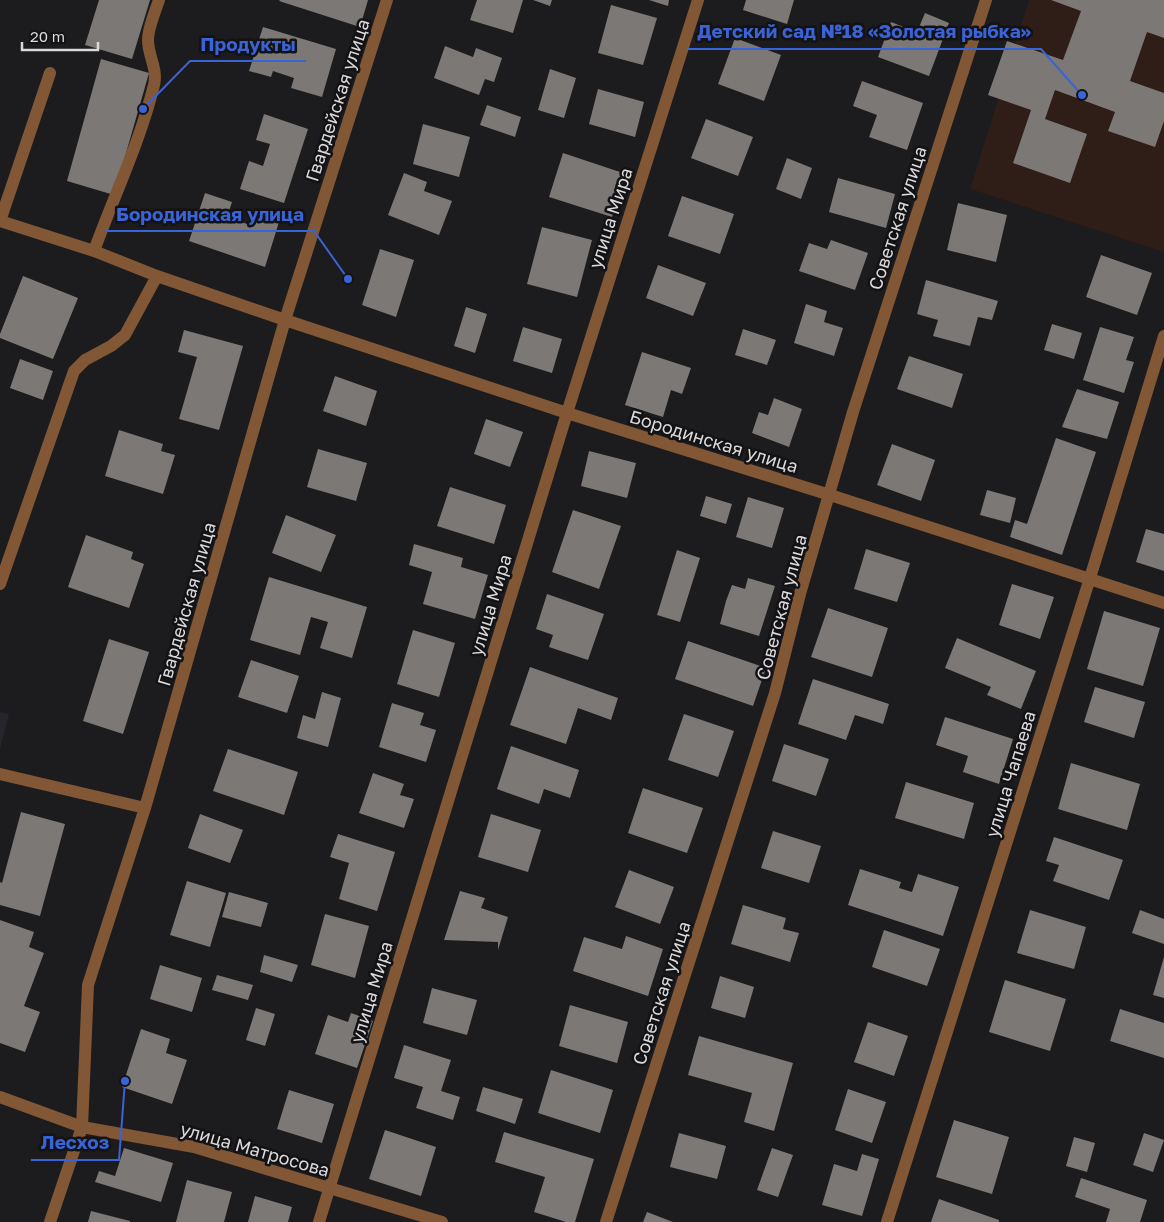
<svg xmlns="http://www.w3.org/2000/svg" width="1164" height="1222" font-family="'Golos Text',sans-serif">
<rect width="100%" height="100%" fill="#1c1b1d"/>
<path fill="#28242b" d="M0 712 9 714 0 749Z"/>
<path fill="#2f1d18" d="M1029 0H1164V252L970 189Z"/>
<path fill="#7c7876" d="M99 0H150L132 59 85 45Z
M280 0H368L360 27 279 1Z
M477 0H523L513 33 470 20Z
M533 0H552L550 6Z
M649 0H669L668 6Z
M746 0H794L787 24 743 10Z
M1051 0H1164V38L1147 32 1130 81 1164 93V121L1155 147 1108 131 1115 112 1055 90 1045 119 1087 134 1070 183 1013 163 1031 110 988 95 1007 41 1063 60 1081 11Z
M611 5 657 18 643 65 598 53Z
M925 13 949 23 929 76 878 57 891 22 917 32Z
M263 27 336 49 322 97 291 88 294 78 273 71 271 77 249 71Z
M735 38 781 55 764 101 718 84Z
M445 46 473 57 476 48 502 58 494 82 485 79 479 95 434 78Z
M101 59 149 73 114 195 67 181Z
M550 69 576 78 564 118 538 110Z
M862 81 923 103 907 150 869 137 877 115 853 106Z
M598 89 644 102 635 137 589 124Z
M487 105 521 117 515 137 480 125Z
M264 114 308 129 284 203 240 189 249 161 263 166 270 144 256 140Z
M706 119 753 137 738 176 691 158Z
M423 124 470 137 459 177 413 164Z
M563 153 626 174 612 217 549 197Z
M787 158 812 168 801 199 776 189Z
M404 173 427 182 424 191 452 201 439 235 388 215Z
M838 178 895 194 886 228 829 212Z
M205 193 232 202 227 217 247 224 251 213 279 222 265 267 189 241Z
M682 196 734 214 720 254 668 236Z
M958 203 1007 215 996 262 947 250Z
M542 227 592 240 577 297 527 284Z
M831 240 868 253 855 290 799 271 809 243 827 249Z
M380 249 414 260 396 317 362 305Z
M1101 255 1152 273 1137 315 1086 297Z
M658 265 706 283 693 316 646 298Z
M23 276 78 298 53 359 0 338V334Z
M926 280 998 301 992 320 978 317 970 346 933 336 938 320 917 314Z
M806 304 827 311 824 322 843 328 834 356 794 343Z
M466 307 487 314 475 353 454 346Z
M1052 324 1082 333 1074 359 1044 350Z
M523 327 562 339 552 373 513 361Z
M1100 327 1134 337 1126 360 1134 362 1124 393 1083 380Z
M743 329 776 340 767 365 735 355Z
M184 330 243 346 219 430 179 419 197 357 178 352Z
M642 352 691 368 682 394 671 390 663 417 625 405Z
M909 356 963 374 952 408 897 389Z
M20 359 53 371 43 400 10 388Z
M335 376 377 391 366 426 323 411Z
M1077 389 1119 402 1107 439 1062 427Z
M774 398 802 409 789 447 752 433 759 412 768 415Z
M486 419 523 432 510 467 474 454Z
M119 430 163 444 161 451 175 455 163 494 105 476Z
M1056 438 1096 452 1062 555 1010 537 1015 520 1027 524Z
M892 444 935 460 921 501 877 485Z
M318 449 367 463 356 501 307 487Z
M589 451 636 463 627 498 581 486Z
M450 487 506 505 494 544 437 526Z
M987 490 1016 498 1010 523 980 515Z
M706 496 732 504 726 524 700 516Z
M748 497 784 508 772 548 736 537Z
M573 510 621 526 599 589 552 572Z
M286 515 336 535 321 572 272 553Z
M1146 529 1164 534V571L1136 562Z
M86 535 133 552 131 559 144 564 129 608 68 587Z
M414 544 463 558 461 567 488 575 475 619 423 604 432 572 409 565Z
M866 549 910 563 897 602 854 589Z
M677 550 700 558 680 622 657 615Z
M269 577 367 607 352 658 320 648 328 622 311 617 300 655 250 640Z
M748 578 775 586 759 636 720 624 726 601 732 585 745 589Z
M1012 584 1054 597 1040 639 999 625Z
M547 594 604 614 588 660 549 647 553 635 536 629Z
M828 608 888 628 872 677 811 657Z
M1104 611 1160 628 1143 686 1087 669Z
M413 630 455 643 439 697 397 684Z
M957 638 1036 671 1021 709 987 695 991 687 945 668Z
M109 639 149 652 123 734 83 721Z
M688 641 766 668 753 706 675 679Z
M251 660 299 676 287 713 238 697Z
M530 667 618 698 611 720 578 708 566 744 510 725Z
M813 679 889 704 883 724 855 715 846 740 798 724Z
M1095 687 1145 702 1134 738 1084 722Z
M322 692 341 698 328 747 297 738 303 715 315 719Z
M392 703 424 713 420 725 436 730 426 762 379 747Z
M684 714 734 731 718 777 668 760Z
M945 717 1013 739 999 784 963 772 968 756 936 745Z
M784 744 829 759 816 796 772 781Z
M511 746 579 770 570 798 544 789 539 804 497 789Z
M228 749 298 772 284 815 213 791Z
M1071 763 1140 784 1127 830 1058 809Z
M373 773 404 784 400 795 414 799 404 828 359 813Z
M906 782 974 803 964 839 895 818Z
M643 788 703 808 687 853 628 833Z
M21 812 65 824 40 916 0 905V882L2 883Z
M200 814 243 830 230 863 188 848Z
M491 814 541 830 528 872 478 857Z
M773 831 821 846 809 883 761 868Z
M338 834 395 852 377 911 339 899 349 863 330 857Z
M1054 837 1123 860 1109 900 1053 881 1059 865 1046 861Z
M860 869 901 882 899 888 912 892 918 874 959 887 943 936 848 905Z
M629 870 674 887 660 924 615 907Z
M187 881 226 893 210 947 170 935Z
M460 891 485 898 481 908 508 917 498 950V942L444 940Z
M229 892 268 903 261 927 222 917Z
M743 905 786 918 783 929 799 933 790 962 731 944Z
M1030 910 1086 927 1074 969 1017 953Z
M1140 910 1164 919V944L1132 933Z
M325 914 369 926 355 978 311 965Z
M0 920 34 932 29 947 44 953 24 1006 40 1012 25 1052 0 1043Z
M884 930 940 949 927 986 872 967Z
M626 936 663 949 648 996 573 971 584 937 622 949Z
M264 955 298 965 292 982 260 972Z
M1164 957V998L1153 995Z
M160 965 202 978 192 1012 150 999Z
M217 975 253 985 248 1000 212 990Z
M720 976 754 987 745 1018 711 1008Z
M1005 980 1066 999 1050 1051 989 1032Z
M432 988 477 1000 467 1035 423 1023Z
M570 1005 628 1022 617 1063 559 1046Z
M256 1008 275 1014 265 1046 246 1040Z
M1120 1009 1164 1023V1058L1110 1041Z
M351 1013 373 1021 357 1068 315 1054 328 1015 348 1022Z
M868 1022 908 1036 894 1076 854 1062Z
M141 1029 170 1039 166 1053 187 1060 172 1104 122 1087Z
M699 1036 793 1063 774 1131 744 1122 752 1093 688 1075Z
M404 1045 451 1060 441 1091 460 1097 453 1120 416 1108 423 1087 394 1078Z
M551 1070 613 1090 600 1133 538 1113Z
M483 1087 523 1099 515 1124 476 1111Z
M848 1089 886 1102 872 1143 835 1130Z
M289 1090 334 1104 322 1143 277 1129Z
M954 1120 1009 1137 992 1194 936 1177Z
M385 1130 436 1147 421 1196 369 1179Z
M504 1132 594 1159 575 1222H566L534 1212 545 1177 495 1162Z
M679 1133 726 1146 717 1179 670 1167Z
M1144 1133 1164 1140 1153 1172 1133 1165Z
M1074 1137 1095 1143 1087 1172 1066 1166Z
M124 1148 173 1163 161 1202 95 1182 99 1171 115 1176Z
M772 1148 793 1155 778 1197 757 1190Z
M862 1154 879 1159 862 1216 822 1205 834 1164 857 1171Z
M1081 1178 1147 1200 1140 1222H1106L1110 1209 1075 1197Z
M187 1180 232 1192 224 1222H176Z
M255 1196 292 1207 288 1222H248Z
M939 1199 999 1220V1222H931Z
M91 1211 130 1221V1222H88Z
M647 1212 673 1222H643Z"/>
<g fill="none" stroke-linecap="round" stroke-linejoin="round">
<path stroke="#815735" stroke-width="12" d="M0 221 94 251 157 276 285 320 567 413 830 495 1164 603
M0 221 50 73
M94 251C114 196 140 142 154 85 158 69 148 56 148 40 148 28 155 12 159 0
M0 584 74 371 85 360 111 346 125 335 157 276
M0 774 145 808
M0 1097 82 1127 194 1147 442 1222
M50 1222 82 1127 88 985 145 808 285 320 387 0
M319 1222 567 413 698 0
M606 1222 775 693 800 594 853 412 986 0
M887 1222 1090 578 1164 336"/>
</g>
<g text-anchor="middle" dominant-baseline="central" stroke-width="5" stroke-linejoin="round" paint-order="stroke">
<g font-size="18" fill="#dbd9db" stroke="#131214">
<text transform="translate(337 100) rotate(-72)">Гвардейская улица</text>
<text transform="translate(610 218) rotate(-72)">улица Мира</text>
<text transform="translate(897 218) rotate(-72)">Советская улица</text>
<text transform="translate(714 441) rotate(17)">Бородинская улица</text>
<text transform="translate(186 604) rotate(-74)">Гвардейская улица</text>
<text transform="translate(490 605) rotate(-73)">улица Мира</text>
<text transform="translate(781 607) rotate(-75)">Советская улица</text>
<text transform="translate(1010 774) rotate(-73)">улица Чапаева</text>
<text transform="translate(371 992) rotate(-73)">улица Мира</text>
<text transform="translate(661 993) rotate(-72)">Советская улица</text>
<text transform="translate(255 1149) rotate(16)">улица Матросова</text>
</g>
</g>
<path fill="none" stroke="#3a63d8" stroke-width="2" d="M1082 95L1041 49H687M143 109L190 61H306M348 279L314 231H106M125 1081L119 1160H31"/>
<g fill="#3a63d8" stroke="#131214" stroke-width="2">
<circle cx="1082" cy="95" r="5"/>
<circle cx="143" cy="109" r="5"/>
<circle cx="348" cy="279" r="5"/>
<circle cx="125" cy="1081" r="5"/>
</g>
<g font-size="19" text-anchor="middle" font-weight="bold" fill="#3a63d8" stroke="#131214" stroke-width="5" stroke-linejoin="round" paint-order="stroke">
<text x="864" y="38">Детский сад №18 «Золотая рыбка»</text>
<text x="248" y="51">Продукты</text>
<text x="210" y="221">Бородинская улица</text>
<text x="75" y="1149">Лесхоз</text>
</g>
<path d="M22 42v8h76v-8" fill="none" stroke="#dbd9db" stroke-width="2.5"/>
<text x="30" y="42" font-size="15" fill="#dbd9db" stroke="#131214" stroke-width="4" paint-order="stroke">20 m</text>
</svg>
